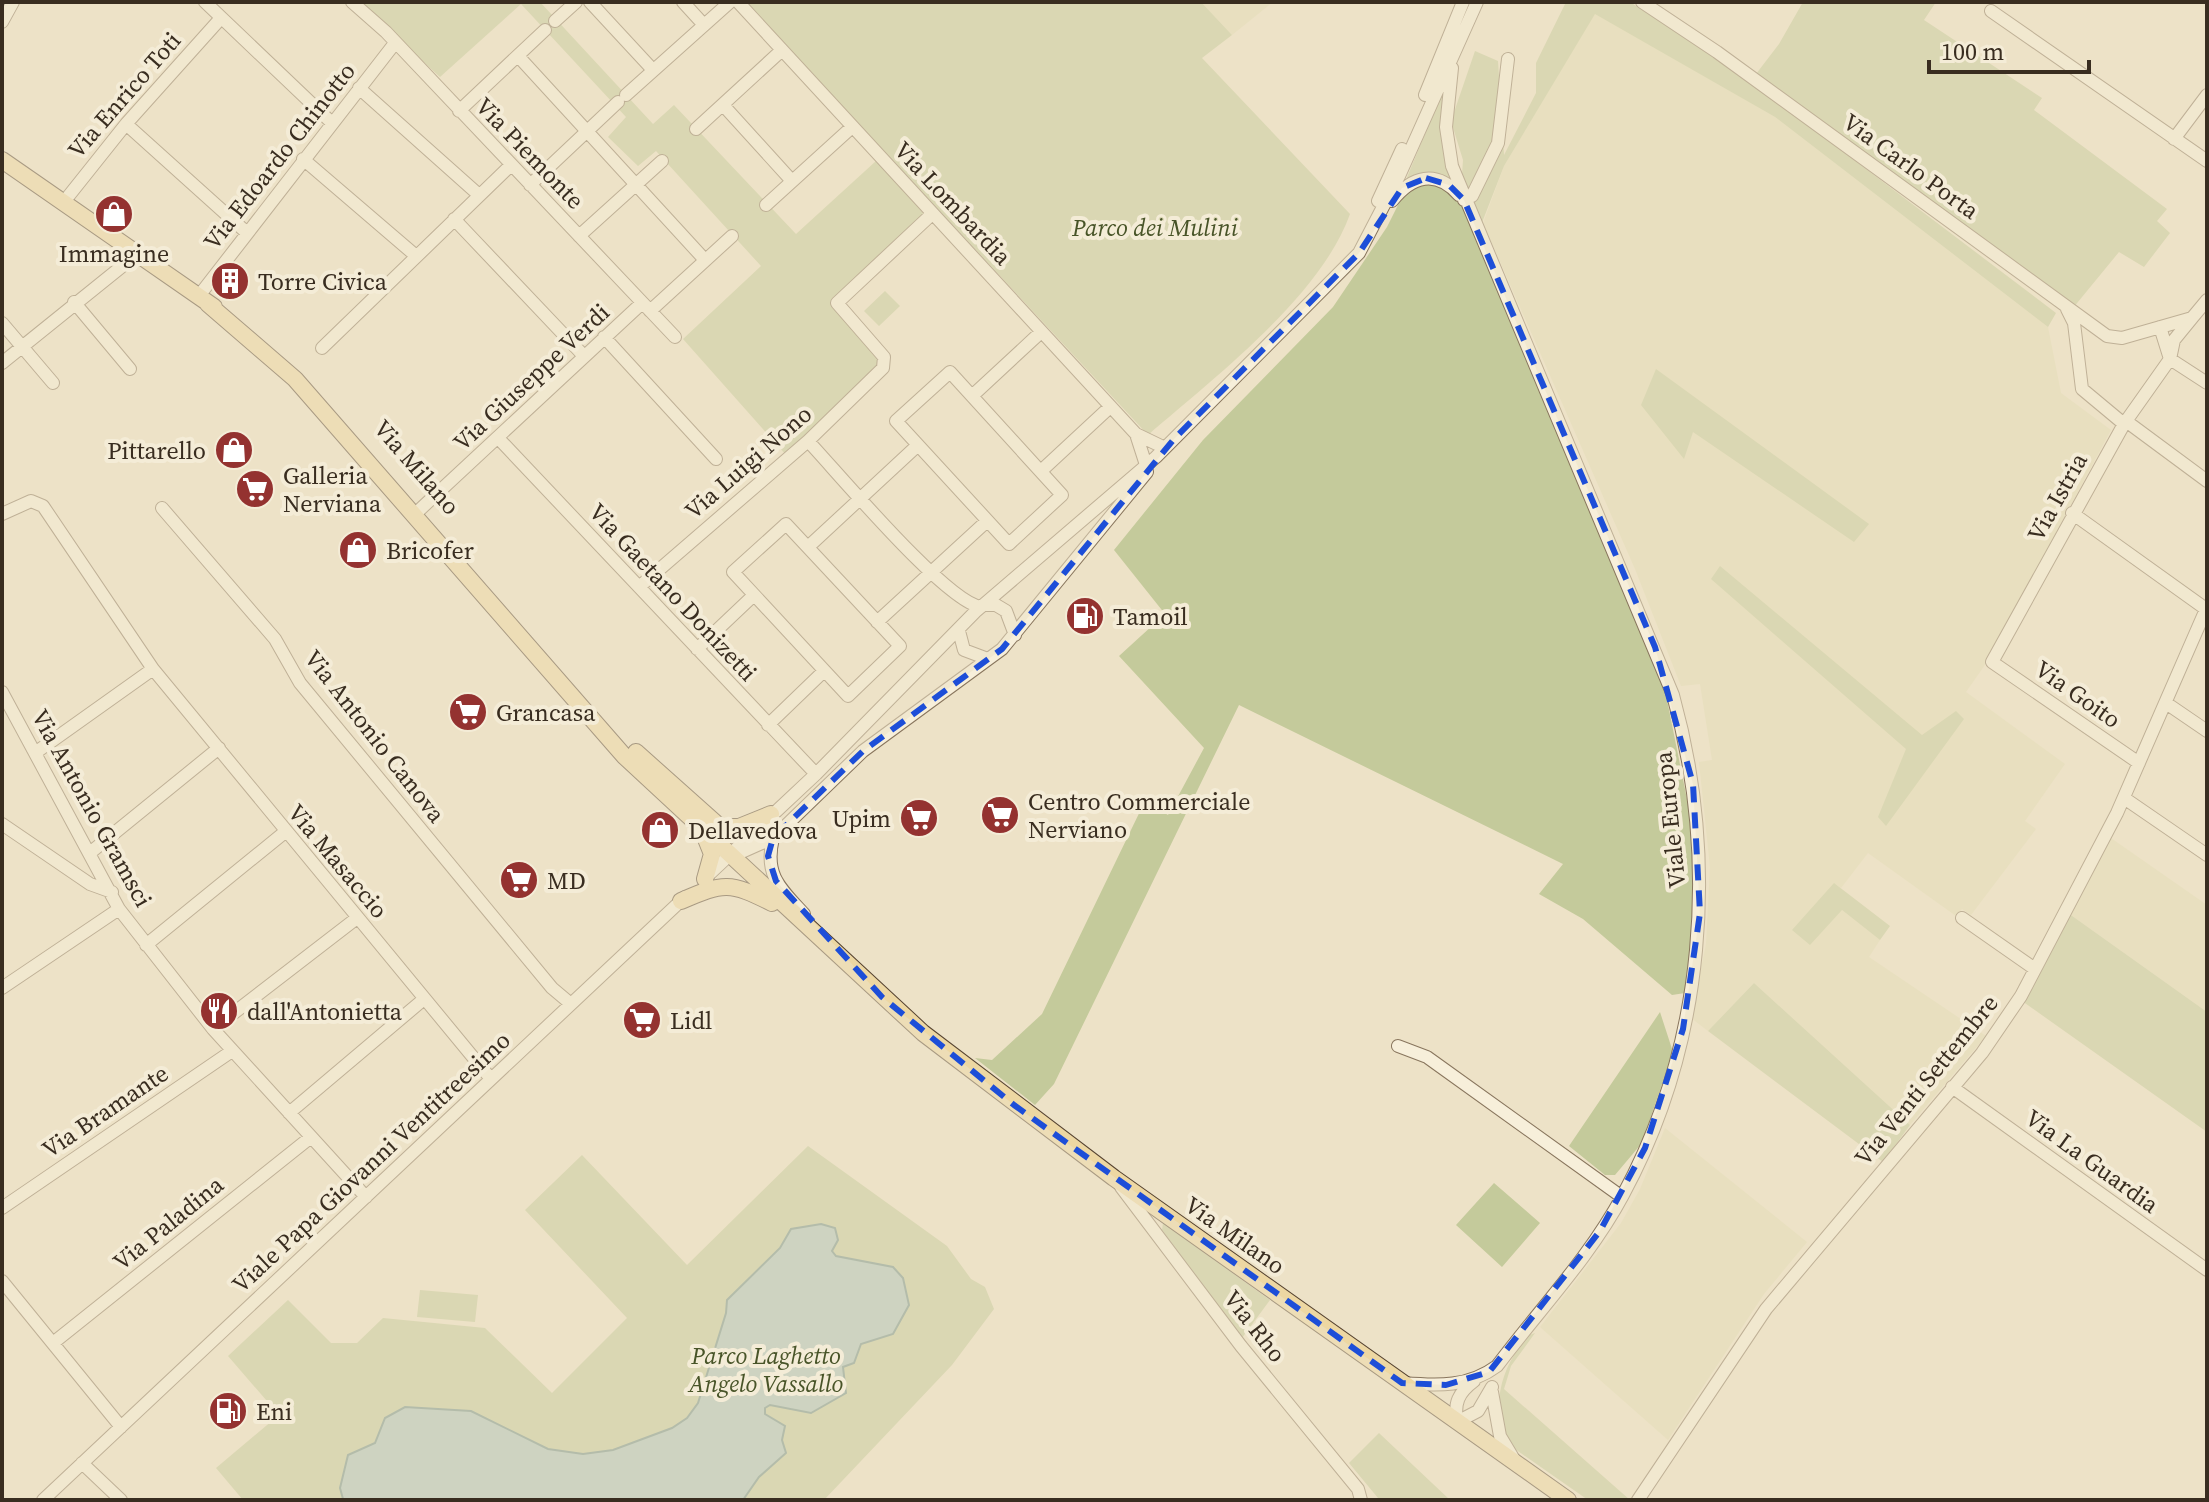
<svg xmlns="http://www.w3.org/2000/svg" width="2209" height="1502" font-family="'Source Serif 4',serif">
<rect width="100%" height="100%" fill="#ede2c7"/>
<path fill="#e2dcb5" d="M1201 2H1273L1232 35Z
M1595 13 1775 117 2048 327 2061 393 2111 430 1987 662 1966 692 2065 764 2025 821 2036 829 1971 915 1962 909 1956 916 1868 853 1841 888 1835 884 1842 910 1880 940 1869 957 1986 1036 1910 1125 1754 983 1708 1031 1691 1018 1706 944 1710 867 1699 762 1712 760 1700 684 1681 686 1635 569 1483 223 1504 166Z
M2108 836 2207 905V1012L2068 913Z
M1665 1128 1807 1242 1764 1294 1668 1440 1540 1327 1621 1223 1640 1189Z"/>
<path fill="#c4ca9b" d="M357 2H540L653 124 674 105 796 234 876 161 928 214 832 304 878 357 879 366 787 456 683 339 761 266 656 151 638 166 608 137 626 117 521 4 440 77Z
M745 2H1201L1232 35 1202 58 1350 214C1321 296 1214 378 1148 435Z
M1566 2H1630L1738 72 2056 313 2048 327 1775 117 1595 14 1504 166 1476 238 1665 690 1693 829 1696 917 1685 993 1672 995 1583 919 1539 894 1563 864 1239 705 1054 1084 1035 1105 975 1058 992 1060 1042 1014 1145 801 1168 815 1204 748 1119 656 1165 614 1114 550 1203 440 1333 307 1387 227 1405 191 1432 182 1456 196 1460 203 1463 160 1451 121 1475 51 1498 61 1504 155 1536 93V63Z
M1803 2H1936L1924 20 2042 98 2034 110 2167 209 2157 221 2170 233 2144 267 2119 252 2073 308 1756 74 1779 44Z
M1443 91 1442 122 1453 178 1427 172 1405 182Z
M885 291 900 306 879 326 864 311Z
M1656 369 1869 524 1854 542 1693 432 1684 459 1641 405Z
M1720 566 1922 735 1956 711 1964 719 1886 826 1878 817 1906 749 1711 579Z
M1834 883 1890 926 1880 940 1842 910 1810 945 1792 930Z
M2068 913 2207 1012V1132L2022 1001Z
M1754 983 1910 1125 1883 1162 1708 1031Z
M1660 1012 1673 1052 1642 1143 1615 1175H1605L1569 1146Z
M808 1146 947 1246 971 1279 985 1287 994 1309 952 1365 824 1500H243L216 1468 279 1415 228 1356 288 1300 331 1343H357L383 1318 485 1328 552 1393 627 1318 525 1210 582 1155 687 1265Z
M1494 1183 1540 1223 1502 1267 1456 1225Z
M1163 1223 1270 1300 1242 1338 1162 1230Z
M420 1290 478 1295 475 1322 417 1317Z
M1535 1333 1511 1366 1504 1389 1630 1500H1588L1515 1449C1489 1421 1498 1377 1518 1349 1523 1342 1526 1335 1535 1333Z
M1379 1433 1450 1500 1378 1498 1349 1463Z"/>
<path fill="#a8c1ba" stroke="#6f8f88" stroke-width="2" d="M821 1224 835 1228 838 1240 832 1251 836 1256 893 1267 903 1278 909 1305 893 1334 861 1344 854 1363 843 1367 846 1393 811 1413 770 1405 765 1408V1414L785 1426 782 1440 786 1453 759 1477 743 1500 343 1499 340 1488 348 1455 375 1443 385 1418 405 1407 471 1411 548 1449 583 1454 613 1450 672 1428 687 1418 698 1403 726 1313 727 1300 780 1248 791 1229Z"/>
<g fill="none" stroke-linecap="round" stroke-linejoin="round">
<defs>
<path id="minor" d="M205 2 332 123
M352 2 386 32 675 337
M590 2 653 70
M683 2 704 25
M738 2 1136 434 1146 465
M1642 2 1717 52 2107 336 2122 338 2192 318 2207 300
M1991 11 2207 161
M555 21 576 2
M2 22 13 2
M518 56 705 260
M359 88 479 195
M626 95 730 2
M1425 95 1463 2
M723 105 792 181
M459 111 545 30
M126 124 246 232
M696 129 782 50
M2174 139 2207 95
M303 159 415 255
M530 185 618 102
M1464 200 1472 196 1498 143 1508 59
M1378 201 1402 149
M1392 201C1412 176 1436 169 1459 195
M63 203 126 124 221 18
M766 205 852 127
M454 219 584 356
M579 236 662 161
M198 297 395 43
M74 302 130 369
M2067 309 2074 323 2082 389 2124 424H2130L2207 481
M650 311 732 236
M2192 318 2174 340 2170 359 2207 383
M2 323 53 383
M604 337 716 459
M322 348 511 165
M2 363 136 255
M950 372 1062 495 1009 544 896 421Z
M972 396 1041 332
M1136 434 1165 448
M499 439 816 774
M808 441C839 474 946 602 981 607
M1041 471 1110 407
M162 508 275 639 300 683 552 988 571 1004
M2072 513 2206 609
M2 514 31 501 43 506 153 669 491 1079
M414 515 642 303
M786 524 900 646 848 696 733 572Z
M808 547 918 445
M639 587 808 441 883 368 884 357 837 303 932 214
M985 605H996L1006 611 1015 635
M877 622 987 521
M959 631 964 650 988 659
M697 649 754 595
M2 692 119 909 213 1029 366 1197
M2166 703 2207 731
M768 725 824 671
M35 753 153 669
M2139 763 1992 662 2124 424 2170 359 2160 327
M2124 798 2207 855
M2 824 90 884 112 892
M773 838C764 875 780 888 804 914
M91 852 219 748
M737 854 773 838 863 751 1002 649 1147 472
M704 879 816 774 975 612 1156 457 1359 253 1399 176 1477 2
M1962 918 2035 969
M146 945 285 832
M2 988 119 909
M213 1029 357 918
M1398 1046 1427 1057 1622 1197
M1952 1087 2207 1270
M289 1113 424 999
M1121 1187 1241 1346 1358 1489 1361 1500
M2 1208 232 1051
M2 1281 121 1427
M53 1343 311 1137
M1474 1381C1458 1393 1454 1403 1457 1422L1478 1411 1492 1387
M1404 1383C1438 1386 1469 1387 1497 1366 1539 1310 1590 1257 1623 1195 1705 1043 1719 861 1673 695L1452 166 1446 127 1452 68
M1492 1392 1500 1436 1515 1461
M82 1463 121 1500
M43 1500 685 897
M1638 1500 1766 1309 1982 1053 2021 996 2117 813 2207 607"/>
<path id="major" d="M2 160 214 307
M208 304 295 379 625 757 923 1033 1114 1178 1568 1500
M636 752 720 827H739L771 814
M704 834 712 854 705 879
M681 901C724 882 730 882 772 903"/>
</defs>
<use href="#minor" stroke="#88755d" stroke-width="14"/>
<use href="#major" stroke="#564331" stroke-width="18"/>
<use href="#minor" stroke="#f7efda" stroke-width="12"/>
<use href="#major" stroke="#edd7a2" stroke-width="16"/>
</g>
<path d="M0 0H2209V1502H0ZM1426 178 1449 185 1464 200 1655 647 1693 784 1700 913 1683 1029 1645 1148 1600 1231 1489 1372 1446 1385 1402 1383 1014 1105 882 997 776 881 768 856 773 838 863 751 1002 649 1174 439 1359 253 1402 188Z" fill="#ede2c7" fill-opacity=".55" fill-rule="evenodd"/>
<path fill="none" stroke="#1d4ed8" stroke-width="6" stroke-dasharray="16 10" stroke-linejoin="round" d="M1426 178 1449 185 1464 200 1655 647 1693 784 1700 913 1683 1029 1645 1148 1600 1231 1489 1372 1446 1385 1402 1383 1014 1105 882 997 776 881 768 856 773 838 863 751 1002 649 1174 439 1359 253 1402 188Z"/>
<defs>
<symbol id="shop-disc" viewBox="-11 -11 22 22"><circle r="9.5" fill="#943230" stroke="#f4ecd7"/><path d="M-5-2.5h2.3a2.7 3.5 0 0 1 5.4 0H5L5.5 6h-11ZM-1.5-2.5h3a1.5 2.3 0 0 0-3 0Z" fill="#fff"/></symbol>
<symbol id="building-disc" viewBox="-11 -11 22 22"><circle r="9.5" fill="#943230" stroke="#f4ecd7"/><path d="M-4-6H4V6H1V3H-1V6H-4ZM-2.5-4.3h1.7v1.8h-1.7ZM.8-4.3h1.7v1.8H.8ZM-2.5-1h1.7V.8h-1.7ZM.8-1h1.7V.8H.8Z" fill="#fff"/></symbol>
<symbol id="supermarket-disc" viewBox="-11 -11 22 22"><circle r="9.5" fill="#943230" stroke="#f4ecd7"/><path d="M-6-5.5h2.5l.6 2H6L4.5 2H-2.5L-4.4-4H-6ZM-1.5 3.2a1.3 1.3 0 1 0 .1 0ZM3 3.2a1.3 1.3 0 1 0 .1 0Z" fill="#fff"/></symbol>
<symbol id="fuel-disc" viewBox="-11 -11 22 22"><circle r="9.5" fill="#943230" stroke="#f4ecd7"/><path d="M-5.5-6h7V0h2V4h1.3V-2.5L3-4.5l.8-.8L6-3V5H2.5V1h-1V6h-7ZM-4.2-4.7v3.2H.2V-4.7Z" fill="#fff"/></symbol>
<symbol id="restaurant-disc" viewBox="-11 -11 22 22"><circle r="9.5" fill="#943230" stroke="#f4ecd7"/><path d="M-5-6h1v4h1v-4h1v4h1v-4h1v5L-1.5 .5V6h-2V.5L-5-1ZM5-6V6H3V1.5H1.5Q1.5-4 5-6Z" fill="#fff"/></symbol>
</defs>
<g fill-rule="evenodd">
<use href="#shop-disc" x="92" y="192" width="44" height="44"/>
<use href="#building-disc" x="208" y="259" width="44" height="44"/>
<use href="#shop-disc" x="212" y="428" width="44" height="44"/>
<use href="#supermarket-disc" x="233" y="467" width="44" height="44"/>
<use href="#shop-disc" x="336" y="528" width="44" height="44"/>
<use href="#fuel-disc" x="1063" y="594" width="44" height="44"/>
<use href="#supermarket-disc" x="446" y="690" width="44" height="44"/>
<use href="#supermarket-disc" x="978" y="793" width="44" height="44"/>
<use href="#supermarket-disc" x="897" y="796" width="44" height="44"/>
<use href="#shop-disc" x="638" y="808" width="44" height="44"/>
<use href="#supermarket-disc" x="497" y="858" width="44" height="44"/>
<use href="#restaurant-disc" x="197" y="989" width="44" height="44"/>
<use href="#supermarket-disc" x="620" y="998" width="44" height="44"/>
<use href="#fuel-disc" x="206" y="1389" width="44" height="44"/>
</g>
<g text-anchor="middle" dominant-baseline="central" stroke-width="8" stroke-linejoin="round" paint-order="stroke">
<g font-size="24" fill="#392d20" stroke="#f4ecd7">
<text transform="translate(124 95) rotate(-49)">Via Enrico Toti</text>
<text transform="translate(530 153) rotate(46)">Via Piemonte</text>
<text transform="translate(279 156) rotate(-52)">Via Edoardo Chinotto</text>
<text transform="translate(1911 166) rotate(36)">Via Carlo Porta</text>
<text transform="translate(953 203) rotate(47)">Via Lombardia</text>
<text transform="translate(531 377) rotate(-43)">Via Giuseppe Verdi</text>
<text transform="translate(748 462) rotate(-41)">Via Luigi Nono</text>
<text transform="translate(417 467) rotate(49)">Via Milano</text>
<text transform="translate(2057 497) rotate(-61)">Via Istria</text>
<text transform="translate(673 592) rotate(47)">Via Gaetano Donizetti</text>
<text transform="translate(2078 694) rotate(35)">Via Goito</text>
<text transform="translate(375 736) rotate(52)">Via Antonio Canova</text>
<text transform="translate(92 808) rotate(61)">Via Antonio Gramsci</text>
<text transform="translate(1670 820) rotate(-96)">Viale Europa</text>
<text transform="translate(338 861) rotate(50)">Via Masaccio</text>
<text transform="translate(1926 1080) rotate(-51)">Via Venti Settembre</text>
<text transform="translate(105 1111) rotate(-34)">Via Bramante</text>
<text transform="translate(2092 1161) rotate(36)">Via La Guardia</text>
<text transform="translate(371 1162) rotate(-43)">Viale Papa Giovanni Ventitreesimo</text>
<text transform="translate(168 1223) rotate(-39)">Via Paladina</text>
<text transform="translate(1235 1235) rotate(35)">Via Milano</text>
<text transform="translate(1255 1326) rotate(52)">Via Rho</text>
</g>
<g font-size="24" font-style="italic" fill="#485428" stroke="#f4ecd7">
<text x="1155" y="227">Parco dei Mulini</text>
<text x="766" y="1355">Parco Laghetto<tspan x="766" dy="28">Angelo Vassallo</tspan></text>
</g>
<g font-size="24" fill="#392d20" stroke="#f4ecd7" text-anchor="start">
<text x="114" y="253" text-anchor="middle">Immagine</text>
<text x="258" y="281">Torre Civica</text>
<text x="206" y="450" text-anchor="end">Pittarello</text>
<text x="283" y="475">Galleria<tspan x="283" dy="28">Nerviana</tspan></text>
<text x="386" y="550">Bricofer</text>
<text x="1113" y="616">Tamoil</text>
<text x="496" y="712">Grancasa</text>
<text x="1028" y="801">Centro Commerciale<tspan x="1028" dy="28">Nerviano</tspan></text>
<text x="891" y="818" text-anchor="end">Upim</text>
<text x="688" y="830">Dellavedova</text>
<text x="547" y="880">MD</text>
<text x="247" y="1011">dall'Antonietta</text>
<text x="670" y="1020">Lidl</text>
<text x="256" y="1411">Eni</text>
</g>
</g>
<rect width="2209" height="1502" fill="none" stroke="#392d20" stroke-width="8"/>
<path d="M1929 60v12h160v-12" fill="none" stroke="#392d20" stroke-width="4"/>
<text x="1941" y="60" font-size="24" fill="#392d20" stroke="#f4ecd7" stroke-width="6" paint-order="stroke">100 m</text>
</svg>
